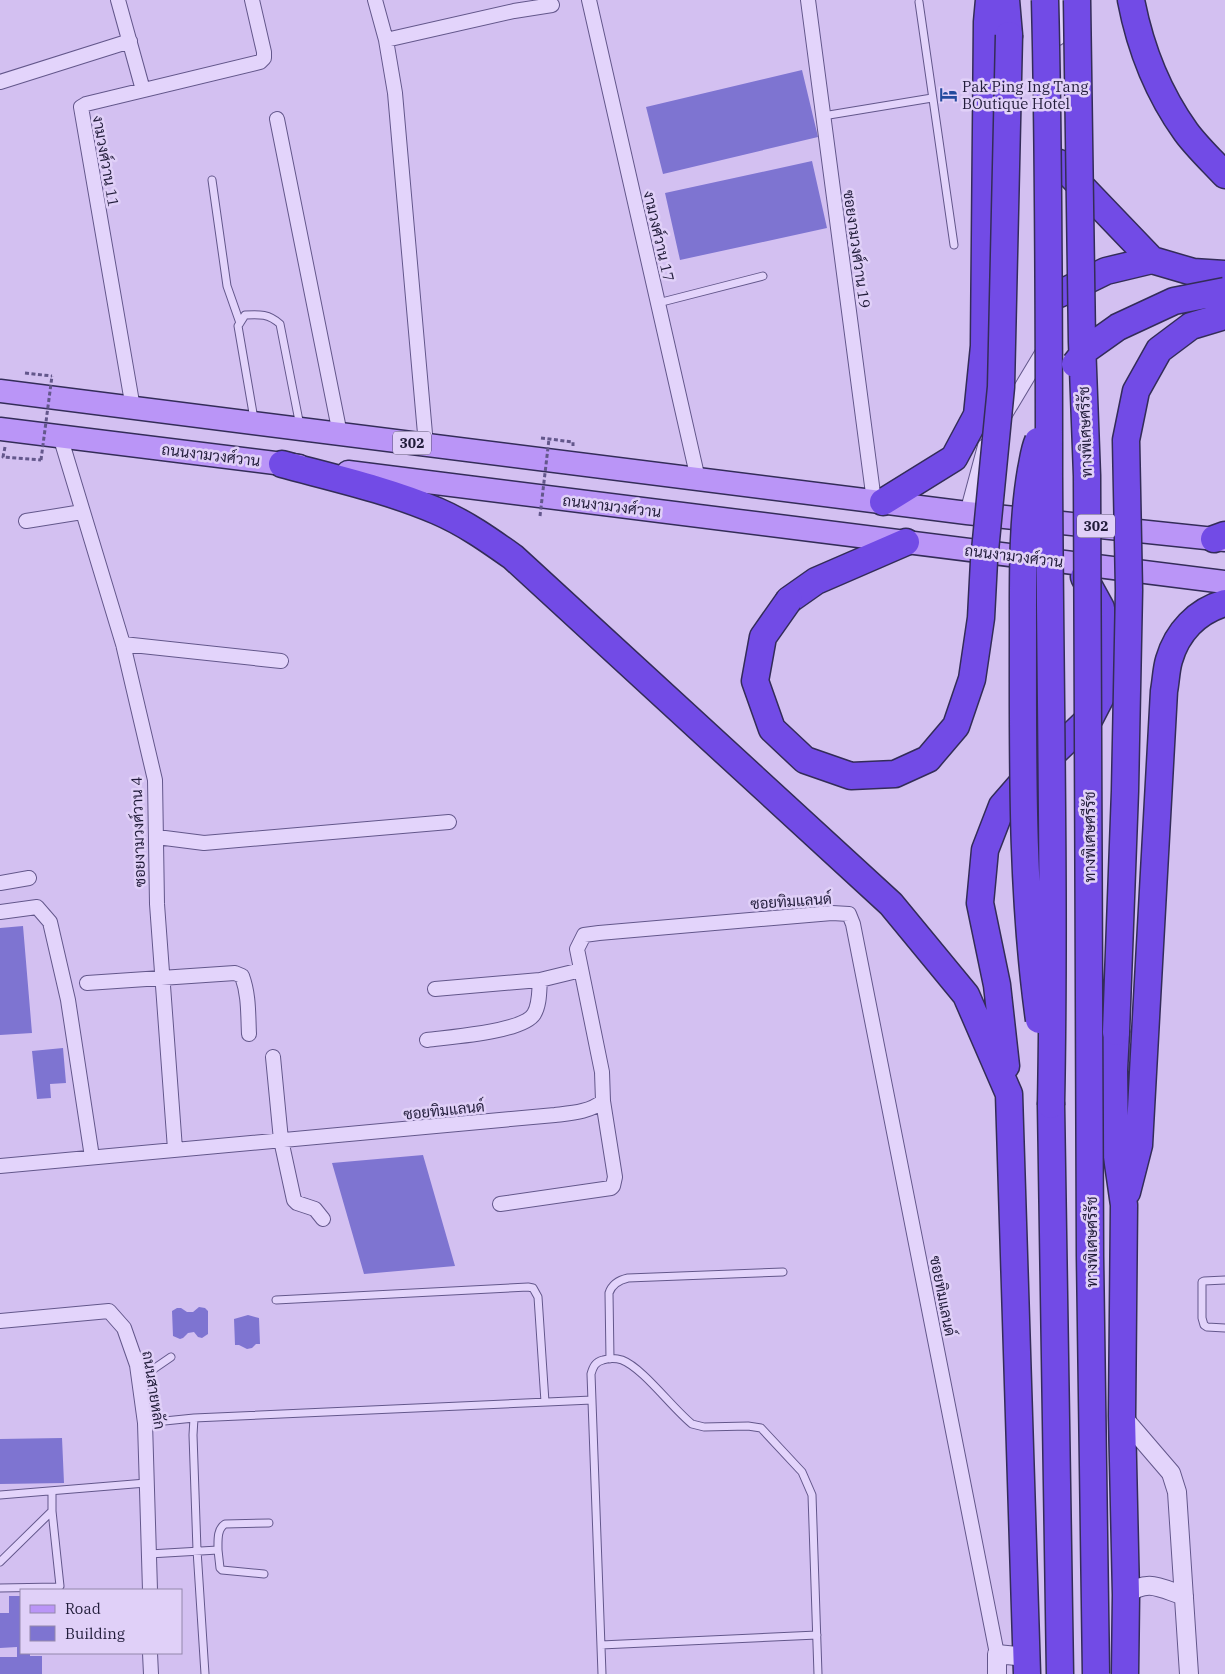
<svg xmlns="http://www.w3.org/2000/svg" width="1225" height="1674" font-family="'IBM Plex Serif',Sarabun,serif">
<rect width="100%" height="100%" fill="#d3c0f1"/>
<path fill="#7e74d1" d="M802 70 818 137 663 174 646 107Z
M812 161 827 228 680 260 665 193Z
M23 926 32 1033 0 1035V928Z
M63 1048 66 1083 50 1084 51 1098 37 1099 32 1051Z
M423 1155 455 1266 364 1274 332 1163Z
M199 1307 205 1308 208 1311V1334L202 1338 198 1337 194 1332 188 1333 183 1338 180 1339 173 1336 172 1311 177 1308H181L187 1312H193Z
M248 1315 259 1318 260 1344H256L252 1348 247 1349 239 1345H235L234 1319Z
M62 1438 64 1483 0 1484V1439Z
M9 1596H21V1653H30V1656H42V1674H0V1657H17V1647L0 1648V1613H9Z"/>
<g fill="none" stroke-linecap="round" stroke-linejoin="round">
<defs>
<path id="service" d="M919 2 954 245
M823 116 932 98
M212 180 227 286 240 323
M658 303 763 276
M254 419 238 326 245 315C260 314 269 314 280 324L300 426
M1225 1280 1204 1281 1202 1282V1318L1204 1325 1207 1327 1225 1328
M276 1300 528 1287 533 1288 538 1297 545 1402
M610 1359 609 1293C612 1284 619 1280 628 1278L783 1272
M139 1379 171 1357
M145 1423 194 1418
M0 1495 146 1483
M218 1550 220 1568 222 1570 264 1574
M149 1554 218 1550C218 1540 217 1529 225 1524L269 1523
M0 1562 52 1511V1491
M0 1588 57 1587 60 1586 52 1511
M601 1645 817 1635
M205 1674 197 1550 193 1435 194 1418 592 1400
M602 1674 591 1374C593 1367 595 1362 603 1360 609 1358 616 1358 622 1360 643 1368 672 1408 692 1424L704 1427 748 1426 761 1428 802 1472 812 1495 818 1674"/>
<path id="minor" d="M118 0 143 90
M375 0 386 40 395 93 426 445
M589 0 698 479
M808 0 874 501
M1058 0V38
M386 40 514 11 552 5
M0 82 130 41
M277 119 340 434
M133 408 81 107 86 104 260 62 264 58V52L252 0
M1003 418 1042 353 1044 347
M60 436 123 644 155 780 157 904 175 1149
M967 513 985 446
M26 521 82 512
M123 644 281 661
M157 837 204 843 449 822
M0 883 29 878
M0 912 37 907 50 922 68 1000 92 1157
M87 983 235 973 242 976C249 995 248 1014 249 1034
M435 989 540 980
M427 1040C449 1037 523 1032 534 1014 540 1004 539 990 540 980L581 970
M273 1057 281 1140 294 1200 297 1203 315 1209 323 1219
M0 1166 555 1115C572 1113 590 1112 603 1101
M500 1204 611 1188 613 1186 615 1177 603 1101 602 1072 577 949 584 935 599 933 832 913 849 914 853 924 997 1654
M0 1321 109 1311 124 1328 137 1365 145 1423 150 1590
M150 1653 151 1674"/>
<path id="tertiary" d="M1122 1416 1171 1473 1177 1492 1189 1674
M1126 1595C1148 1578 1160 1588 1184 1596
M997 1674V1654L1027 1657"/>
<path id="primary" d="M0 391 967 513 1225 540
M0 429 299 466
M348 472 1225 582"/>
<path id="motorway" d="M1006 0 1009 35
M1131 0C1140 47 1158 93 1186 132 1197 147 1212 161 1225 175
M1059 163 1152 260
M1059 294 1106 271 1152 260 1193 272 1225 274
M282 464C334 478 388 490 437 511 465 523 489 540 513 557L891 904 966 995 1009 1094 1027 1674
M883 502 954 458 977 415 984 346 987 22 989 0
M1214 539 1225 535
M789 600 816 581 906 542
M1116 1032 1114 1070 1115 1143 1124 1205 1122 1416 1126 1595 1125 1674
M1006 1066 997 985 980 903 985 850 1002 806 1022 783 1090 718 1103 693 1104 654 1101 608 1084 577
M1051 1105 1060 1674
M1127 1192 1139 1145 1164 691C1166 681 1166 670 1169 660 1177 632 1197 611 1225 603"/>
</defs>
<use href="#service" stroke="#63578b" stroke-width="9"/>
<use href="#minor" stroke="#63578b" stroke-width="16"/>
<use href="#tertiary" stroke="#63578b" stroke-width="20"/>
<use href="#primary" stroke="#332c58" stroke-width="25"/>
<use href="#motorway" stroke="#332c58" stroke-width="29"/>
<path stroke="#63578b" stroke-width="3" stroke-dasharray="4 2.5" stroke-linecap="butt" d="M25 373 52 376
M541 438 573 442V446
M5 447 3 457 41 460"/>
<use href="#service" stroke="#e3d4fb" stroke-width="7"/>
<use href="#minor" stroke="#e3d4fb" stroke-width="14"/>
<use href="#tertiary" stroke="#e3d4fb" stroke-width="18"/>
<use href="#primary" stroke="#ba95f7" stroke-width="22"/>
<use href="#motorway" stroke="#724be6" stroke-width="26"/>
<defs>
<path id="motorway-bridge" d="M1045 0C1049 159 1049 318 1049 477 1050 687 1055 896 1051 1105
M1077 0 1082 342 1087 476 1090 1256 1096 1674
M1075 364 1087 349 1118 327 1174 301 1225 291
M1038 441C1034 450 1033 461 1031 470 1022 522 1023 577 1023 629 1023 759 1021 891 1039 1020
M789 600 763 637 755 681 772 729 805 760 851 776 895 774 928 759 956 726 972 679 981 618 984 561 1001 387 1009 35
M1116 1032 1125 791 1129 590 1126 440 1136 391 1159 350 1191 326 1225 316"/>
</defs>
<use href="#motorway-bridge" stroke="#332c58" stroke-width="29" stroke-linecap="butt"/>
<path stroke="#63578b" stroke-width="3" stroke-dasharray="4 2.5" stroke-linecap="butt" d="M41 460 52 376
M540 516 549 439"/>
<use href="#motorway-bridge" stroke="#724be6" stroke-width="26"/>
</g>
<defs>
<symbol id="hotel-bare" viewBox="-9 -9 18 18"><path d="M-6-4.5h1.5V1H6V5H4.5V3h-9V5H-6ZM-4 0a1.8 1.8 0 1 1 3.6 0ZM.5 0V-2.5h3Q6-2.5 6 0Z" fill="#234a9e" stroke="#e0d0f8" stroke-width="2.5" paint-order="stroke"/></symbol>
</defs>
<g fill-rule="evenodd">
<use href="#hotel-bare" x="936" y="82" width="25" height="25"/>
</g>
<g text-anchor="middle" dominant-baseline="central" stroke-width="5" stroke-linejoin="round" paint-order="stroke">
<g fill="#e0d0f8" stroke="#5a5273" stroke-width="1">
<rect x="393" y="431.5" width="38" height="23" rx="4"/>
<rect x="1077" y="514.5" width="38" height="23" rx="4"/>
</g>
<g font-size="14" font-weight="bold" fill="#211c3a">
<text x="412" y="443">302</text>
<text x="1096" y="526">302</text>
</g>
<g font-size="15" fill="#211c3a" stroke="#e0d0f8" text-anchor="start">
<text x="962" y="86">Pak Ping Ing Tang<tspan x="962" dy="17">BOutique Hotel</tspan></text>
</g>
<g font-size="15" fill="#211c3a" stroke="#e0d0f8">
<text transform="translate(106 161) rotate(80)">งามวงศ์วาน 11</text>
<text transform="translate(659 236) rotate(77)">งามวงศ์วาน 17</text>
<text transform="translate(857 249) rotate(82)">ซอยงามวงศ์วาน 19</text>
<text transform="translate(1085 432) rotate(-92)">ทางพิเศษศรีรัช</text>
<text transform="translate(211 455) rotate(7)">ถนนงามวงศ์วาน</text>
<text transform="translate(612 506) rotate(7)">ถนนงามวงศ์วาน</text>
<text transform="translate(1014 556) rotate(7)">ถนนงามวงศ์วาน</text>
<text transform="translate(138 832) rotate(-92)">ซอยงามวงศ์วาน 4</text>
<text transform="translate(1089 837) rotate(-90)">ทางพิเศษศรีรัช</text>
<text transform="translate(791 901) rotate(-4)">ซอยทิมแลนด์</text>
<text transform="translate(444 1110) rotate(-6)">ซอยทิมแลนด์</text>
<text transform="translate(1091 1242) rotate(-90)">ทางพิเศษศรีรัช</text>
<text transform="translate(943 1296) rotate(79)">ซอยทิมแลนด์</text>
<text transform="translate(154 1390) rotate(81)">ถนนสายหลัก</text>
</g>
</g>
<rect x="20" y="1589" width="162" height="65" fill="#e0d0f8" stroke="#9488ac"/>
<rect x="30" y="1605" width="25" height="8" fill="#ba95f7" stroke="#9488ac"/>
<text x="65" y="1614" font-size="15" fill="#211c3a">Road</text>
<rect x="30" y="1626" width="25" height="15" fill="#7e74d1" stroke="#9488ac"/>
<text x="65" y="1639" font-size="15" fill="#211c3a">Building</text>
</svg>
